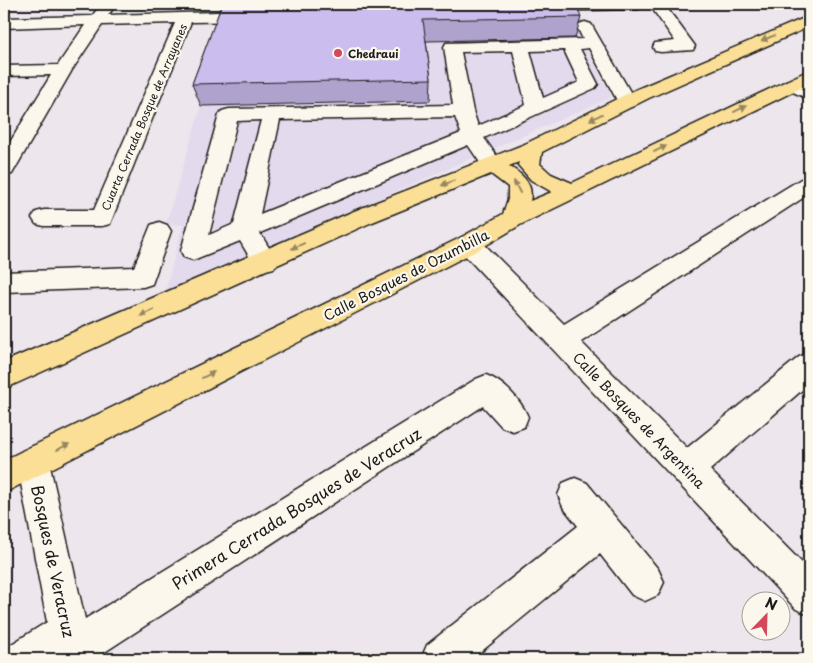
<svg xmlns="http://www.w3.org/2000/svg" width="813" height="663" font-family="'Playpen Sans',sans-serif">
<rect width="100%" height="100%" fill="#ede6ed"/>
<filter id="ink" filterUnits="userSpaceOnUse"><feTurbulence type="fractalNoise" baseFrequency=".02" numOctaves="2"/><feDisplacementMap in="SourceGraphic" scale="10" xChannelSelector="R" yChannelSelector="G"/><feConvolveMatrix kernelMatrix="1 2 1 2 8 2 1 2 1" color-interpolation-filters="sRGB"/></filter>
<g filter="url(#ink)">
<path fill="#e3daed" d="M566 12 612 97 165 292 183 225 166 224 201 106 230 19Z"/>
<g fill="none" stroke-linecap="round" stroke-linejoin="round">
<defs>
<path id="minor" d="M531 4H646L643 7 638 9 537 11 532 9 529 6Z
M649 4H664L695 46 693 50 661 52 655 51 653 47 655 43 675 41Z
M104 5 109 7 112 10 108 15 255 11 260 13 263 16 260 19 255 21 191 22 110 224 102 226H44L36 224 32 218 36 212 44 210H94L175 23 102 25 72 70 12 174 4 176V152L51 75 4 76V66L58 65 85 25 4 28V18L92 16 99 7Z
M585 22 591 24 636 102 634 106 627 108 620 106 589 48 580 49 598 84 595 88 484 138 503 165 499 170 492 172 485 170 468 145 260 233 277 261 274 268 265 270 256 268 240 241 193 260 184 257 181 251 219 115 222 111 229 109 453 105 444 47 446 43 583 39 577 27 579 24ZM564 50 579 82 543 98 530 51ZM513 51 526 105 478 126 473 111 461 52ZM455 117 461 133 260 214 280 120ZM261 120 234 224 209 235 237 121Z
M792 80 809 87V99L786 89 783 85 786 81Z
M809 177V194L581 342 687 448 799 357 809 353V384L710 470 809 570V615L796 609 460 250 457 244 460 238 469 235 478 238 564 324 801 179Z
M159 222 167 225 171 231 152 284 143 287 4 292V272L134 267 151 225Z
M486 375C503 381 521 400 528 417L524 427 513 431 502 427 483 406 94 659H4L10 645 47 622 17 462 22 451 33 446 44 451 49 462 85 619 476 379Z
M575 478 587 483 658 569 664 582 658 595 645 601 632 595 600 554 472 659H421L427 645 578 526 563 507 558 495 563 483Z"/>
<path id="major" d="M809 16V27L649 98 542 152 540 164 551 174 572 183 803 73 809 72V84L520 225 478 250 4 493V460L460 238 503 214 508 199V187L491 174 370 223 4 389V362L354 211 525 144 635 90ZM519 162 518 165 531 180 552 192 530 201C534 184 523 175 509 166Z"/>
</defs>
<use href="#minor" stroke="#1c1c1c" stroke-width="3"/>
<use href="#major" stroke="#1c1c1c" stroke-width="3"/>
<use href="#minor" fill="#fbf7ec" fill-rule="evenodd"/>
<use href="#major" fill="#fbdf96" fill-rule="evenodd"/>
</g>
<path fill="#afa3cd" stroke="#1c1c1c" d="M222 4 581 17 575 38 426 41 431 79 430 101 201 106 192 84Z"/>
<path fill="#cbbdee" stroke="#1c1c1c" d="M222 4H575L581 17 423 20 431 79 192 84Z"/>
<defs><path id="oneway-solid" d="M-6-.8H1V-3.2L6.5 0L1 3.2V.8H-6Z" transform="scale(1.25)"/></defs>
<g fill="#97875f">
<use href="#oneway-solid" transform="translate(768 38) rotate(157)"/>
<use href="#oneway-solid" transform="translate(740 109) rotate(-26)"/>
<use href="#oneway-solid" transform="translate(596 117) rotate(154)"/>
<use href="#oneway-solid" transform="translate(660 149) rotate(-26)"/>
<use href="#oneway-solid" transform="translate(448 183) rotate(158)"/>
<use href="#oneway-solid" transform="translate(517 187) rotate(-117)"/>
<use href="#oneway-solid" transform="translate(298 246) rotate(156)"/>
<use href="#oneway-solid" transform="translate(147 313) rotate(156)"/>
<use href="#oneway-solid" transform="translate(208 375) rotate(-27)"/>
<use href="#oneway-solid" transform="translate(63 447) rotate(-27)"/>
</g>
</g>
<circle fill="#d1495b" stroke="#fbf7ec" stroke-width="2" cx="338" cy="53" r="5"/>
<g text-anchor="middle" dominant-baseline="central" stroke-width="4.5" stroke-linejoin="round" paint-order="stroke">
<g font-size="11" font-weight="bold" fill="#1c1c1c" stroke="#fbf7ec" text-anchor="start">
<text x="348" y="53">Chedraui</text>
</g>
<g font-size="11" fill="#1c1c1c" stroke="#fbf7ec">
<text transform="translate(144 117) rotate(-67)">Cuarta Cerrada Bosque de Arrayanes</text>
</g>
<g font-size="14" fill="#1c1c1c" stroke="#fbf7ec">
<text transform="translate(406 275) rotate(-27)">Calle Bosques de Ozumbilla</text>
<text transform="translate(639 420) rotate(46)">Calle Bosques de Argentina</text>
</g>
<g font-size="16" fill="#1c1c1c" stroke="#fbf7ec">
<text transform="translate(296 508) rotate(-32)">Primera Cerrada Bosques de Veracruz</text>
<text transform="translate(54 561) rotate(78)">Bosques de Veracruz</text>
</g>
</g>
<rect width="813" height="663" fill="none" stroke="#fbf7ec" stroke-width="20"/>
<rect x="10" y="10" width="793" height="643" fill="none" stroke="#1c1c1c" stroke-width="2" filter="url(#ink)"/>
<g transform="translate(766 616) rotate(23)"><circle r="24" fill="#fbf7ec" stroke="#a29f99"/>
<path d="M0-4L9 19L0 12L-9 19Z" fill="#d1495b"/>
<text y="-8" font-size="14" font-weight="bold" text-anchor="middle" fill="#1c1c1c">N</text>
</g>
</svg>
